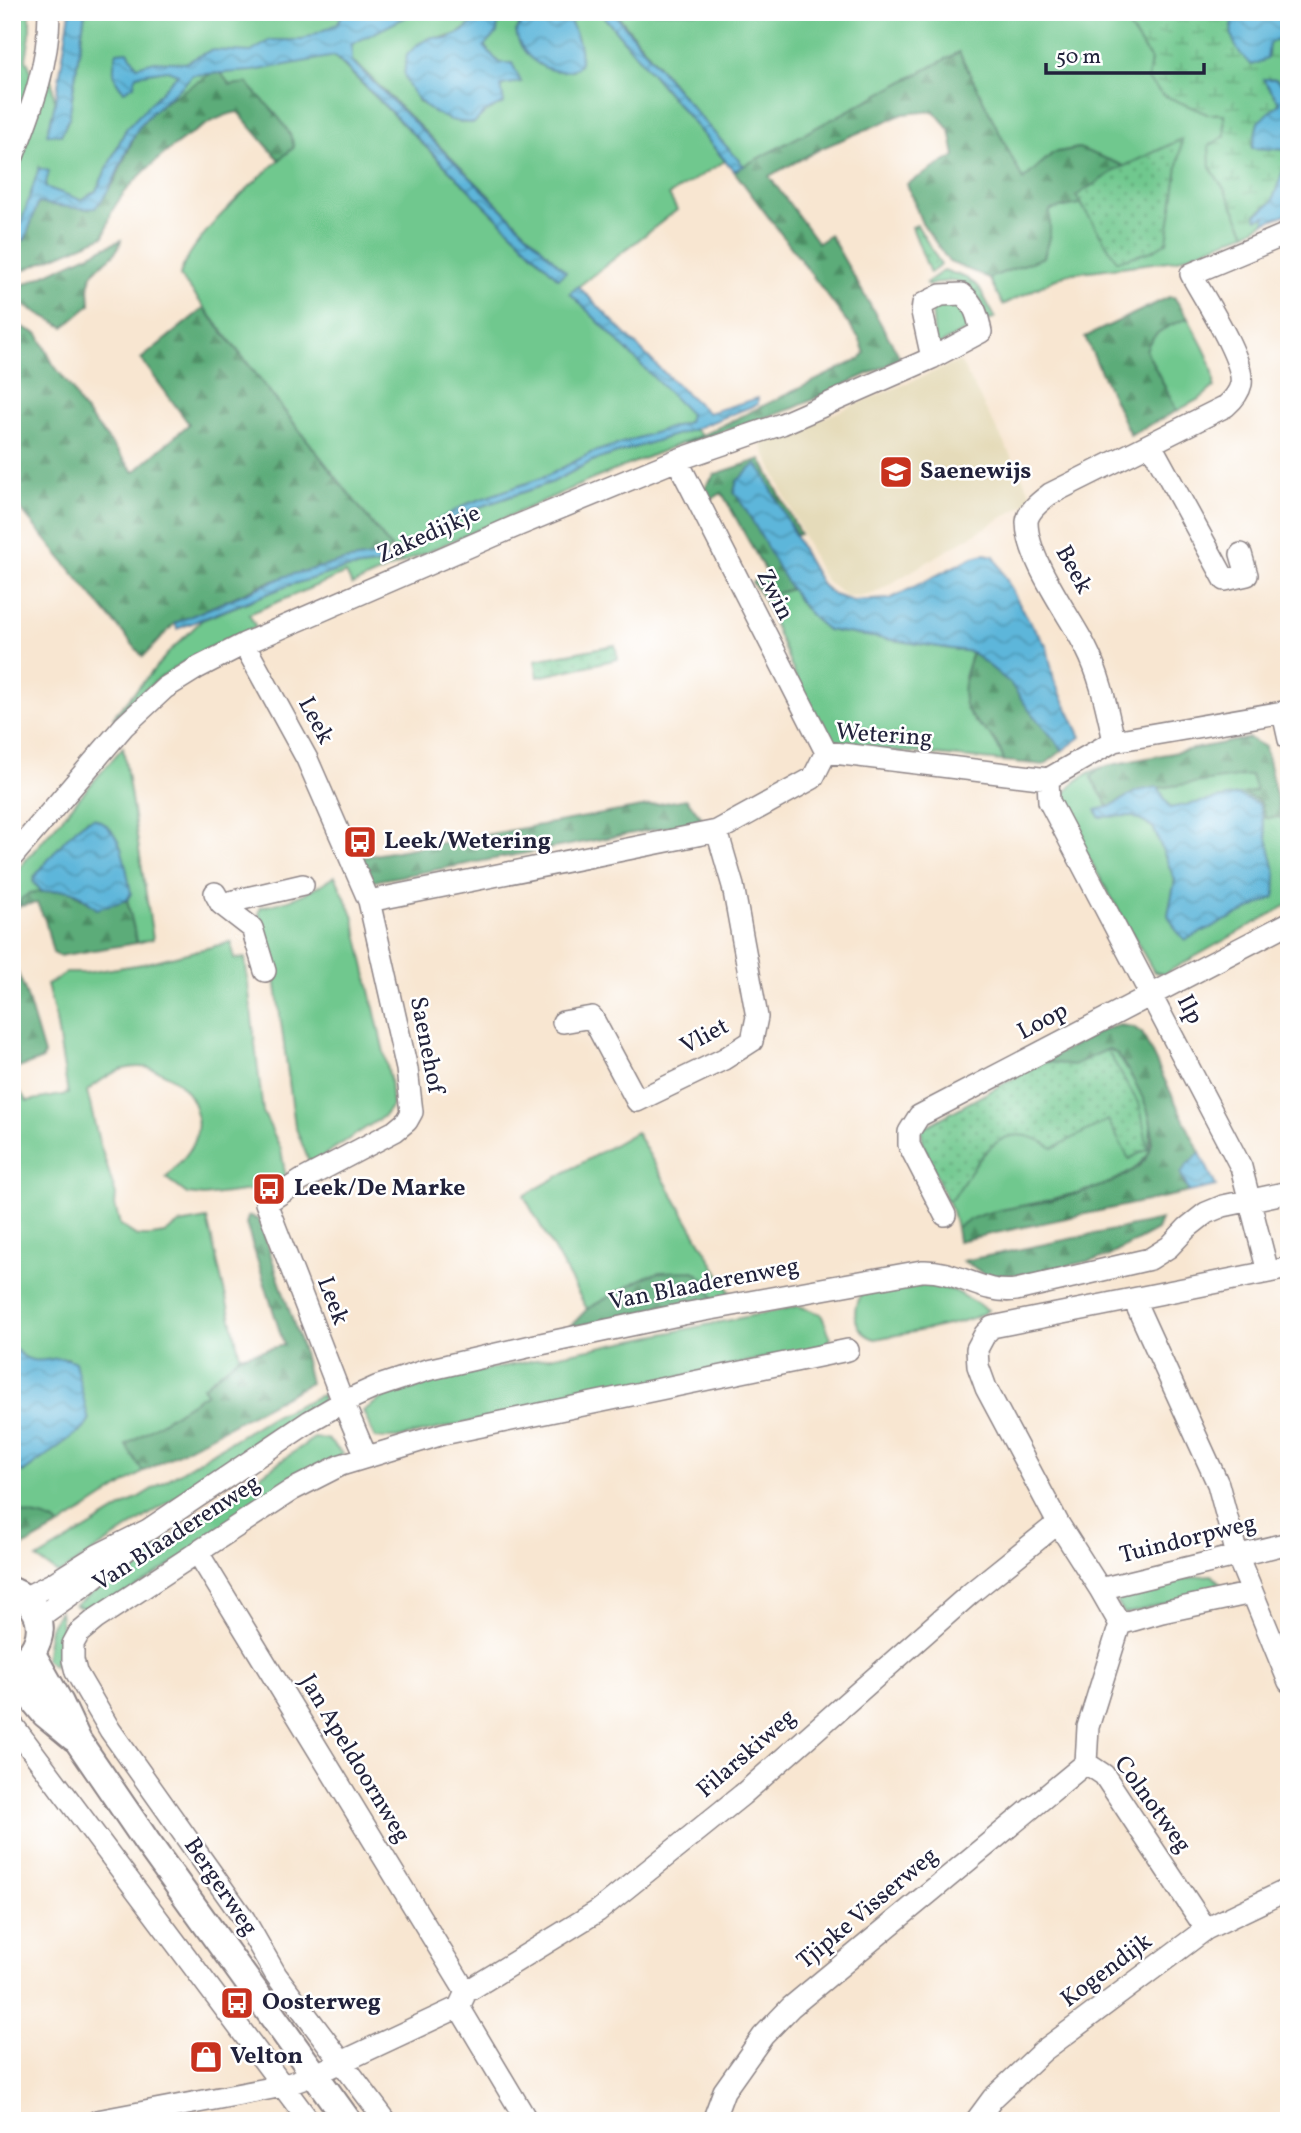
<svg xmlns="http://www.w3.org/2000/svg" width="1301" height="2133" font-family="Vollkorn,serif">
<defs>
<pattern id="forest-firs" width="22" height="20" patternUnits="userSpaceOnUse" patternTransform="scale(1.75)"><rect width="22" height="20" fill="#5cac79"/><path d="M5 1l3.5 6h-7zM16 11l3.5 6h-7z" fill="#4c8c64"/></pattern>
<pattern id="wetland-marsh" width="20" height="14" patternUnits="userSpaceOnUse" patternTransform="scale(1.75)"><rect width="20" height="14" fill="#70c88e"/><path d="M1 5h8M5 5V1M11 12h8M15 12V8" fill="none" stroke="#5ca275"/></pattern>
<pattern id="park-dots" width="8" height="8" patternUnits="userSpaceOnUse" patternTransform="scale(1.75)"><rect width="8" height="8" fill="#70c88e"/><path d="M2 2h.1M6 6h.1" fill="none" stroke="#5ca275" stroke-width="1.8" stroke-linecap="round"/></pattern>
<pattern id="water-waves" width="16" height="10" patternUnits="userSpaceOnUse" patternTransform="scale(1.75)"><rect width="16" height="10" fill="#5db6da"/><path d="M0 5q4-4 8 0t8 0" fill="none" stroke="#4c94b2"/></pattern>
</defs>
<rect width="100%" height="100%" fill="#fff"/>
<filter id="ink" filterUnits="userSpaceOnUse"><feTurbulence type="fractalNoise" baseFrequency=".0143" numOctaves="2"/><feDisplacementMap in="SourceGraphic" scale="14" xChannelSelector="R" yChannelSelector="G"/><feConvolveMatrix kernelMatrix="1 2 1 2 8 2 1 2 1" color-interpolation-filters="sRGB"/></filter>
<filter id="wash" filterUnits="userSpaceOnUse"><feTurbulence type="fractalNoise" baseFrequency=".00686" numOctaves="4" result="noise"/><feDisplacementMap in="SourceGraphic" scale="28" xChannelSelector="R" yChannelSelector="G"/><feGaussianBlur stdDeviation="1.57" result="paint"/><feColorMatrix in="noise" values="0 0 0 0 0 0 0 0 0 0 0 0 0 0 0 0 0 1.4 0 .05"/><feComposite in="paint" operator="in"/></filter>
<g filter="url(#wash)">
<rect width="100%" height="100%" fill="#f8e6d1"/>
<path fill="#e5dbba" d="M960 361 1034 499 873 594 859 597 846 596 827 582 820 572 761 444Z"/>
<path fill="#70c88e" stroke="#497564" stroke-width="2" fill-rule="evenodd" d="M12 12H30V36L26 59 34 78 12 137Z
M85 12H527L516 31C531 61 537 71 573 70L578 39 566 12H600L725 161 669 195 677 210 570 293 691 414 688 422 591 453 547 476 467 504 439 526 465 512 553 482 592 461 694 429 702 435 591 480 352 585 346 573 249 614 256 627C202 648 153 676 114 719L113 717 170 651 202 620 287 586 344 569 402 562 180 276C188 238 264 173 294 147L247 83 126 129 96 191 81 200 44 187 39 168 30 199 12 245V183L50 68 55 104 48 134 61 135 69 118ZM483 14 484 46 499 63 521 82 500 85 493 109 485 112 474 123C452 124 435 113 418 101L432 37C456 40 465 29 483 14ZM336 58 352 61 360 67 566 272 558 278Z
M615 12H1119L1151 60 1224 113 1225 136 1210 167 1226 192 1246 233 1176 260 1066 274 1003 305 989 278 1044 257 1050 233V210L1113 197 1122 165 1078 148 1053 153 1023 180 959 52 744 166 698 115Z
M942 300 960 301 972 317 969 329 935 347 932 309Z
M1188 318C1198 339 1216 363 1214 387L1201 398 1177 411 1146 350C1153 330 1169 326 1188 318Z
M791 589 803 607 827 630 972 652 964 677 974 721 995 738 1004 761 849 747C832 743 825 737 815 723L763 598Z
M123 747 153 939 137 943 127 900 131 893 87 820 35 876 33 881 42 892 30 893 21 899 20 906 12 904V876Z
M1100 768 1091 778 1109 807 1097 810 1132 816 1153 827 1175 880 1168 915 1238 795 1170 808 1158 787 1251 775 1257 791 1245 794 1261 802 1265 818 1281 817 1289 859V904L1164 974 1154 972 1063 813C1057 791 1081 775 1100 768Z
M335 876 353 915 390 1079 392 1106 384 1116 310 1164 295 1126 275 978 259 912 261 907C292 901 309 893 335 876Z
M231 942 234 959 245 958 263 1112 281 1149 286 1179 268 1190H251L204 1196 187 1194 166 1178C176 1166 190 1154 195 1139 209 1098 165 1058 124 1069 111 1072 98 1083 87 1091L98 1138 116 1195 115 1205 120 1225 137 1236H151L164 1234 179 1224 207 1219 240 1356 203 1387 207 1393 126 1445 143 1472 60 1526C44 1513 29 1518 12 1509V1469L24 1472 85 1427 89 1421 68 1358C44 1361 29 1368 12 1345V1081L27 1101 68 1094 56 1020 47 985 66 973H85L143 964Z
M1109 1049 1117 1054 1122 1061 1145 1099 1151 1124 1149 1154 1132 1171 1104 1186 1036 1203 983 1214 956 1228C950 1193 928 1163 921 1129Z
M636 1132 732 1296 713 1300 647 1276 587 1309 524 1196Z
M920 1281 955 1291 988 1310C973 1324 899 1334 875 1339 853 1332 850 1308 863 1291Z
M799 1306 821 1314 831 1338 825 1345 397 1438H375L363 1411 384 1397 457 1376Z
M324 1394 322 1401 59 1574 37 1559 271 1417Z
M314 1438 327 1439 343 1454 95 1614 75 1605Z
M1212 1575 1220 1583 1218 1590 1125 1614 1117 1603 1119 1592 1199 1576Z
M60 1611 63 1636 54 1666 45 1659 50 1627Z"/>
<path fill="url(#forest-firs)" stroke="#3f675a" stroke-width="2" d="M959 52 1023 180 1053 153 1079 148 1122 165 1114 197 1050 210V233L1044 257 989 278 949 262 921 221 907 184 955 156 950 130 934 111 903 114 822 148 769 176 818 243 830 235 901 359 794 408 684 444 860 359 865 353 859 338 734 171Z
M218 69 230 85 247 83C261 99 291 125 294 147L279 160 238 112C202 118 134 174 115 206 108 215 109 226 104 236L12 275V245L16 239 25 240 38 203 89 209 114 183 137 130 154 109Z
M121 240C116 262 94 262 90 281 88 288 90 297 90 305L64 327 12 299V290Z
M1169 297H1174L1188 318C1169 326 1153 330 1146 350L1177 411 1130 435 1085 337Z
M204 308 391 548 385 555 344 561 266 583 175 623 143 657 12 499V322L38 334 53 364 72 389 80 405 134 472 189 424 141 359Z
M761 459 800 534 796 535 779 506 737 481 734 492 748 511 791 589 763 598 752 582 767 574 722 493 710 500 704 489 715 474Z
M972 652 1011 683 1032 714 1063 750 1044 765 1004 761C997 738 991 737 975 721 955 702 965 675 972 652Z
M1249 738 1265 747 1281 817 1265 818 1261 802 1243 794 1256 791 1251 775 1137 791 1109 807 1091 777 1100 768 1111 765Z
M686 799 704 820 370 882 357 858Z
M68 889 97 908 127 900 137 943 59 956 53 953 45 920 37 903 20 906 21 899 30 893Z
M12 960 25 990 44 1054 43 1059 16 1069 12 1076V1070L16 1069 19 1063 12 1037Z
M1120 1025 1133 1027 1142 1033 1200 1153 1187 1165 1183 1183 1189 1192 958 1241 956 1228C978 1211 1008 1209 1033 1204 1063 1198 1137 1182 1149 1153 1162 1123 1133 1077 1117 1054L1109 1049 1074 1065 1043 1062 1102 1030Z
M251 1216 259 1220 302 1348 310 1383 143 1472 126 1445 207 1393 203 1387 240 1356 284 1345 246 1224 248 1217Z
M1161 1220 1157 1230 1107 1257 1034 1273 995 1276 985 1274 963 1261Z
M694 1271 706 1281 713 1300 570 1327 587 1309 647 1276 660 1272Z
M12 1509C29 1518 44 1513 60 1526L12 1553Z"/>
<path fill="url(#wetland-marsh)" stroke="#497564" stroke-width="2" d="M1119 12H1289V170L1283 171 1272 202 1256 214 1267 215 1264 223 1246 233 1226 192 1210 167 1209 146 1225 136 1224 114H1207L1163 95 1148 80 1151 60Z"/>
<path fill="url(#park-dots)" stroke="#497564" stroke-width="2" d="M1182 139 1167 242 1152 251 1117 261 1076 196 1116 170Z
M917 225 941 265 930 273 912 227Z
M944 270 966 278 978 286 995 317 988 321C978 287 964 273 928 286L926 283Z
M615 645 618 659 538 677 535 660Z
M1107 1050 1140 1106 1148 1149 1129 1159 1108 1120 1053 1148C1001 1112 979 1159 954 1197L947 1201 924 1147 921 1129 1043 1062 1074 1065Z"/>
<path fill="url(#water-waves)" stroke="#406c8a" stroke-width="2" d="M70 12H85L69 118 61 135 47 134 55 104Z
M344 12H416L352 44V61L566 272 558 278 335 56 253 71 192 75C176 96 152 107 137 130 121 157 117 184 95 208 80 210 54 205 38 203L25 240 16 239 39 168 49 171 45 187 81 200 96 191 126 129 178 74 167 70 136 75 134 85 124 91C112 80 112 67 117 52L128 51 137 66 155 61 185 63 211 50 251 52 271 40H302L337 24Z
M527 12H566C573 29 585 48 579 66 555 82 519 58 516 31Z
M600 12H613L698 115 744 166 734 171Z
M1238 12H1289V59L1276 40 1269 44 1267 59 1252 65C1236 52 1223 31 1238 12Z
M483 14H493L498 21 497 33 484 46 499 63H512L521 82 501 85 504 103 485 112 474 123C445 124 415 106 405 77 403 71 406 62 407 55L418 44 432 37 448 39 463 31Z
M1263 79H1276L1289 91V150L1252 148 1258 122 1280 103Z
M1289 170V213L1264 223 1266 216 1257 219 1256 215 1272 202 1283 171Z
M578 286 659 368 708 413 758 398V404L694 429 592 461 553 482 465 512 433 530 431 524 467 504 547 476 591 453 688 422 690 414 570 293Z
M756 464 762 471 807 559 823 586 834 595 853 601 890 599 973 557 984 554 994 556 1024 613 1047 647 1054 680 1081 737 1063 750 1032 714 1010 683 972 652 827 630C783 595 767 537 734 492L737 481Z
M385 555 388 560 375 565 344 569 287 586 177 629 175 623 286 576 344 561Z
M1158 787 1170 808 1238 795 1259 804 1276 875 1275 897 1185 940 1176 930 1168 915 1175 880 1153 827 1132 816 1099 817 1096 810 1109 807 1137 791Z
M94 818C124 830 125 864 131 893L127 900 97 909C72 889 74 888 42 892L33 881 35 876C49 860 74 823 94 818Z
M1200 1153 1216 1186 1189 1192 1181 1174 1187 1165Z
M12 1345C35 1376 52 1349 75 1362L89 1421 85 1427 24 1472 12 1469Z"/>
</g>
<g filter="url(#ink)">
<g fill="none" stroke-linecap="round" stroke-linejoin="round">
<defs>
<path id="minor" d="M12 159C31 111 49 64 49 12
M1151 445 1225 580 1247 575 1241 554
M677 460 826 752
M244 644 307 759 369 901 407 1069 412 1112 407 1121 395 1131 302 1180 266 1203 343 1402 366 1456
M1283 713 1289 740
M1114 741C1107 710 1101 677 1086 648 1069 614 1027 560 1027 522 1028 510 1041 501 1050 494L1226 406C1233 400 1239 393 1241 384 1245 360 1203 297 1191 274L1289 233
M1048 779 1049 801 1241 1167 1268 1272
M12 857 124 726 165 688 197 668 244 644 514 527 677 460 782 424 932 358 981 332C978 317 975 304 962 294L941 295 923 304 922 312 932 358
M215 893 221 904 252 928 265 971
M369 901 717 831 813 778 826 752 1048 779 1114 741 1289 711
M221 904 303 885
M563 1022 592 1017 637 1101 724 1059 752 1041 757 1017 733 886 717 831
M945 1215 909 1145V1132L919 1116 1289 923
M1134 1300 1218 1484 1237 1555 1289 1682
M198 1553 466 1992
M1100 1589 1289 1543
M24 1598 52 1584 98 1555 148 1530 310 1421 343 1402 376 1387 427 1370 536 1345 683 1314 922 1271C955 1269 983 1295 1016 1290L1150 1259 1169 1247 1187 1228 1206 1213 1223 1206 1289 1192
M38 1618 86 1584 130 1547
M1120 1624 1162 1612 1252 1593
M12 1724 309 2121
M1086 1763 1088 1727 1120 1624 1100 1589 1058 1523 986 1388 978 1366 977 1349 985 1334 992 1327 1289 1268
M1086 1763 1104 1775 1206 1929
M459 2007 466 1992 598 1911 742 1795 971 1593 1058 1523
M459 2007 527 2121
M97 2121 283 2086 314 2075 459 2007
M386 2121 276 1975 244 1919 110 1730 76 1672 73 1660V1644L79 1633 96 1619 292 1490 341 1465 443 1434 848 1350
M713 2121 724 2091 763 2036 791 2007 1086 1763
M976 2121 993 2098 1043 2051 1206 1929 1289 1889"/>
<path id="major" d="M12 1591C51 1607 47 1651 12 1668
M32 1654 60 1703 78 1741 147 1842 348 2121
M12 1674 45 1714 74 1738"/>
</defs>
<use href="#minor" stroke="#8d8486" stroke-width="24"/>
<use href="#major" stroke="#8d8486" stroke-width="30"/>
<use href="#minor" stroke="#fff" stroke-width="21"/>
<use href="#major" stroke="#fff" stroke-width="26"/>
</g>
</g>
<defs>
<symbol id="school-square" viewBox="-11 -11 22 22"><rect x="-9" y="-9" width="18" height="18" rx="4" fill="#c8321e" stroke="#fff"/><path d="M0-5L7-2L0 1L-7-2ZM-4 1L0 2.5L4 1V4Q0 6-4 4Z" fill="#fff"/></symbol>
<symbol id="bus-square" viewBox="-11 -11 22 22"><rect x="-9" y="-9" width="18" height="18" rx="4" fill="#c8321e" stroke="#fff"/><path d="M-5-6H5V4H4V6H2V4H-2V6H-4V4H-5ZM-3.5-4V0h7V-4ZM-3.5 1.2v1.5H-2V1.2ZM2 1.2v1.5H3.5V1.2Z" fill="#fff"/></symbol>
<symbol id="shop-square" viewBox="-11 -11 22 22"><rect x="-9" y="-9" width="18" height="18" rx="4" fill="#c8321e" stroke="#fff"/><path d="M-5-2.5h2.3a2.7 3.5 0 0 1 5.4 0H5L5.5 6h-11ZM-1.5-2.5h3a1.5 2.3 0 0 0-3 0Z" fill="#fff"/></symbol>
</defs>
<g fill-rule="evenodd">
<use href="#school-square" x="877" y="453" width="38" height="38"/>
<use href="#bus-square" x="341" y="823" width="38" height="38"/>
<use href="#bus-square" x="250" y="1170" width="38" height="38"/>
<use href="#bus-square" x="218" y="1984" width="38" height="38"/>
<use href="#shop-square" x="187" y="2038" width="38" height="38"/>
</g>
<g text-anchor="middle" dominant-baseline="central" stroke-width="5" stroke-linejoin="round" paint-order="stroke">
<g font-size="24" font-weight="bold" fill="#22223b" stroke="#fff" text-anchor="start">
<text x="920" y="472">Saenewijs</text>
<text x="384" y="842">Leek/Wetering</text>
<text x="294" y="1189">Leek/De Marke</text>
<text x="262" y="2003">Oosterweg</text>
<text x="230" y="2057">Velton</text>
</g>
<g font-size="24" fill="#22223b" stroke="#fff">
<text transform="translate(429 535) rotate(-24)">Zakedijkje</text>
<text transform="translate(1073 570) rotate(61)">Beek</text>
<text transform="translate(774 595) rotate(63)">Zwin</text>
<text transform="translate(315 721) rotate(62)">Leek</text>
<text transform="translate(884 736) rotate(4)">Wetering</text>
<text transform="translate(1189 1010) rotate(63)">Ilp</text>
<text transform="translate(1043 1022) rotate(-28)">Loop</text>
<text transform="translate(705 1037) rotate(-28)">Vliet</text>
<text transform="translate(426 1045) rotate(79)">Saenehof</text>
<text transform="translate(704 1285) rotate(-11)">Van Blaaderenweg</text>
<text transform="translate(332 1301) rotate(69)">Leek</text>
<text transform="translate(177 1534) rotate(-33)">Van Blaaderenweg</text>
<text transform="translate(1188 1540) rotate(-14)">Tuindorpweg</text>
<text transform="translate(747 1754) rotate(-41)">Filarskiweg</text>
<text transform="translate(354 1759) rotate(59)">Jan Apeldoornweg</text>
<text transform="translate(1152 1805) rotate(54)">Colnotweg</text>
<text transform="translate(220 1887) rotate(56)">Bergerweg</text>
<text transform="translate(868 1909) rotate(-40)">Tjipke Visserweg</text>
<text transform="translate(1107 1971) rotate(-37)">Kogendijk</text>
</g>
</g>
<rect width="1301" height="2133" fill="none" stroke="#fff" stroke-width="42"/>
<path d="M1046 63v10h158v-10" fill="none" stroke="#22223b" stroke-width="3.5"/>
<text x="1056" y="63" font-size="21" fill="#22223b" stroke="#ffffff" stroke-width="5" paint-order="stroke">50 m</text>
</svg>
